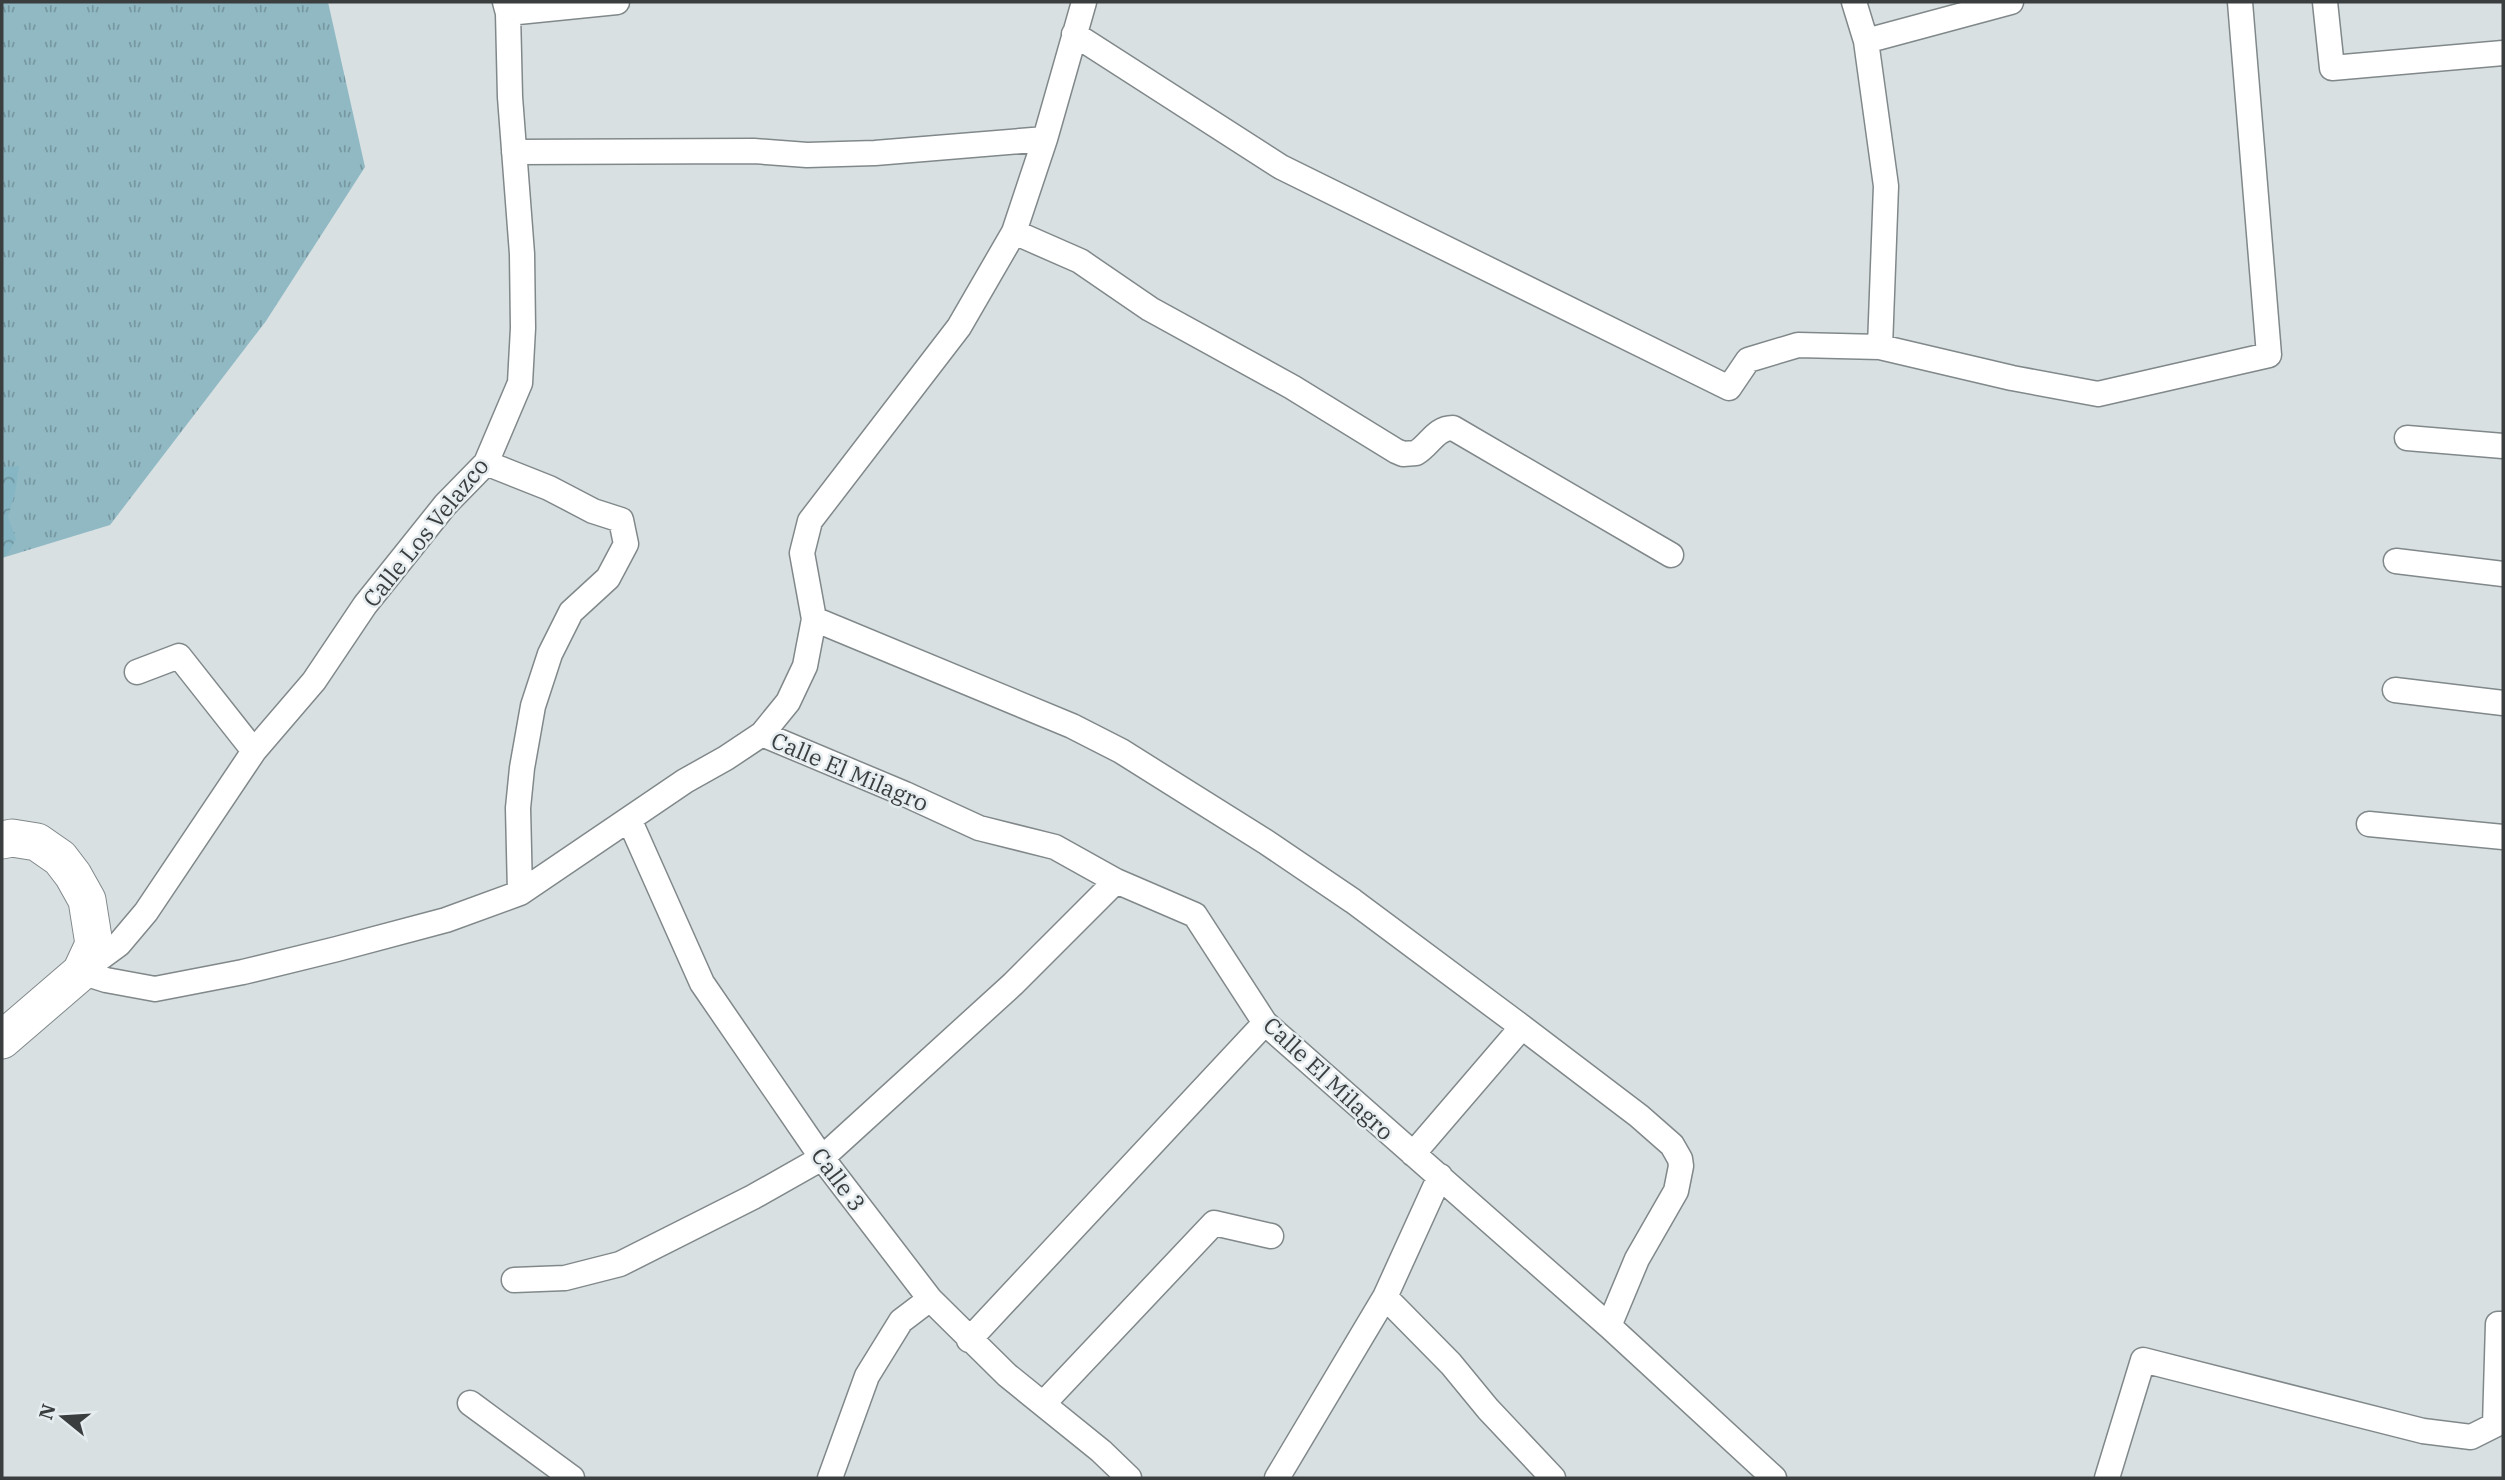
<svg xmlns="http://www.w3.org/2000/svg" width="2505" height="1480" font-family="'IBM Plex Serif',serif">
<defs>
<pattern id="grass-tufts" width="24" height="20" patternUnits="userSpaceOnUse" patternTransform="scale(1.75)"><rect width="24" height="20" fill="#90b9c4"/><path d="M3 7l-1-3M5 7V3M7 7l1-3M15 17l-1-3M17 17v-4M19 17l1-3" fill="none" stroke="#7798a1"/></pattern>
<pattern id="forest-crowns" width="20" height="18" patternUnits="userSpaceOnUse" patternTransform="scale(1.75)"><rect width="20" height="18" fill="#86b6c3"/><path d="M2 6a3 3 0 1 1 6 0M12 15a3 3 0 1 1 6 0" fill="none" stroke="#6f95a0"/></pattern>
</defs>
<rect width="100%" height="100%" fill="#d8e0e2"/>
<path fill="url(#grass-tufts)" d="M2 2H328L365 167 266 321 110 525 2 558Z"/>
<path fill="url(#forest-crowns)" d="M19 466 15 493 8 517 16 539 7 555 2 557V467Z"/>
<g fill="none" stroke-linecap="round" stroke-linejoin="round">
<defs>
<path id="minor" d="M1854 2 1866 41
M2325 2 2332 68 2503 53
M508 13 617 2
M1074 34 1281 167 1729 388 1748 360 1798 345 1880 347 2012 378 2098 394 2269 355 2240 2
M514 152 754 151 807 155 875 153 1045 139
M1014 232 1080 261 1150 309 1292 387 1396 451 1403 454 1416 453C1430 445 1435 428 1453 428L1671 555
M1880 347 1886 186 1866 41 2011 2
M2407 438 2503 446
M486 463 549 488 593 511 621 520 626 544 608 578 571 612 550 654 533 706 522 768 518 808 520 893
M2396 561 2503 574
M814 619 1072 726 1121 751 1266 842 1353 901 1522 1027 1639 1116 1672 1145 1680 1159 1681 1166 1676 1191 1637 1259 1609 1326
M137 672 179 656 254 751
M2395 690 2503 703
M762 734 905 794 979 828 1055 847 1116 881 1195 915 1265 1023 1609 1326 1774 1478
M629 819 702 983 822 1158 930 1299 1007 1375 1101 1451 1129 1478
M2369 824 2503 837
M85 969 119 944 146 912 254 751 314 681 365 605 445 505 486 463 520 383 523 328 522 254 510 97 508 13 505 2
M81 972 106 980 155 989 243 972 337 949 446 920 520 893 685 781 726 758 762 734 788 702 805 666 814 619 802 553 810 521 959 327 1014 232 1045 139 1084 2
M1413 1154 1522 1027
M514 1280 565 1278 620 1264 753 1197 822 1158 1013 984 1116 881
M1385 1297 1451 1364 1488 1409 1553 1478
M969 1340 1265 1023
M470 1403 572 1478
M1043 1404 1214 1223 1271 1236
M830 1478 867 1376 901 1321 930 1299
M1277 1478 1385 1297 1440 1176
M2107 1478 2143 1360 2423 1431 2471 1437 2495 1425 2498 1324H2503"/>
<path id="highway" d="M2 840 12 838 37 842 60 858 73 875 87 900 94 944 81 972 2 1040"/>
</defs>
<use href="#minor" stroke="#81888a" stroke-width="27"/>
<use href="#highway" stroke="#81888a" stroke-width="39"/>
<use href="#minor" stroke="#fff" stroke-width="24"/>
<use href="#highway" stroke="#fff" stroke-width="37"/>
</g>
<g text-anchor="middle" dominant-baseline="central" stroke-width="5" stroke-linejoin="round" paint-order="stroke">
<g font-size="23" fill="#3b3e3e" stroke="#e6edf0">
<text transform="translate(425 532) rotate(-51)">Calle Los Velazco</text>
<text transform="translate(850 771) rotate(23)">Calle El Milagro</text>
<text transform="translate(1329 1078) rotate(43)">Calle El Milagro</text>
<text transform="translate(839 1179) rotate(53)">Calle 3</text>
</g>
</g>
<rect width="2505" height="1480" fill="none" stroke="#3b3e3e" stroke-width="7"/>
<g transform="translate(63 1417) rotate(288)" stroke="#e6edf0" stroke-width="5" paint-order="stroke">
<path d="M0-5L12 26L0 18L-12 26Z" fill="#3b3e3e"/>
<text y="-10" font-size="19" font-weight="bold" text-anchor="middle" fill="#3b3e3e">N</text>
</g>
</svg>
